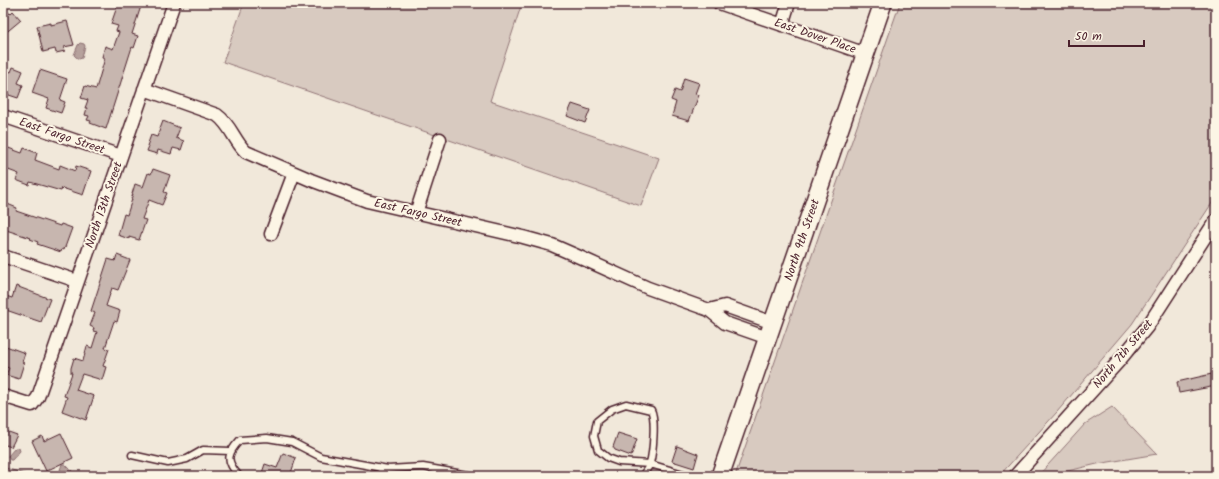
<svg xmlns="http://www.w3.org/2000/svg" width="1219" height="479" font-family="Kalam,sans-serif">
<rect width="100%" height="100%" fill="#f1e8da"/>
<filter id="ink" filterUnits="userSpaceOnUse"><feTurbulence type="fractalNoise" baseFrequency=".025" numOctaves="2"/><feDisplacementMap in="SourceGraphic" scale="8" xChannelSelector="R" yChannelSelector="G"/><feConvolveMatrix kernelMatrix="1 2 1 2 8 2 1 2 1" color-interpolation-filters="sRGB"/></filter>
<g filter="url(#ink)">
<path fill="#d8cac0" stroke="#917476" d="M244 3H522L490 101 659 158 641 206 223 62Z
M900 3H1216V197L1132 324 1057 412 999 476H735Z
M1112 407 1157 454 1097 464 1064 472 1058 476H1038L1085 424Z
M3 467 30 476H3Z"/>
<path fill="#b6a19c" stroke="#8b6d6f" d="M80 43 84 44 85 46 82 58 79 59 76 57 74 55 78 45Z
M15 448H19L20 451 12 460H10L8 456Z
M62 464H65L72 471V474L71 476H65L64 473 60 470Z"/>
<path fill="#c7b6af" stroke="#4a1f2b" d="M129 3H142L132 34 138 36 134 48 132 47 106 129 90 123 91 121 87 120 89 116 85 115 87 108H85L88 100 81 98 85 86 96 89 105 58 102 57 105 46 113 49 119 32 116 31 118 26 111 24 118 4 128 7Z
M3 6 10 14 13 11 21 20 3 35Z
M67 21 74 45 64 47 65 51 56 53 55 49 43 52 37 26 51 23V25Z
M13 67 23 71 18 83 23 85 18 98 3 93 5 87H3V69L11 72Z
M40 70 67 79 60 100 65 102 61 113 46 108 49 99 32 93Z
M684 78 699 83 695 94 699 95 689 121 672 116 676 102 671 100 675 90 680 92Z
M572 104 590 110 585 123 567 116Z
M163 121 180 128 176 138 184 141 181 150 173 148 171 154 158 150 157 154 147 151 149 146H147L151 135 157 137Z
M3 146 22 153 24 148 37 153 35 160 59 169 60 165 75 171 76 166 91 171 83 195 62 188 61 191 30 182 29 185 16 180 19 174 3 168Z
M153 169 170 175 164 192 167 193 162 205 149 200 142 219 146 220 139 240 129 237V239L118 235 124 214 127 215 132 199H131L133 194H132L135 184 143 187 148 173 151 174Z
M5 203 17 208 16 211 60 226 61 224 72 228 64 250 62 249 61 252 37 244 38 242 30 239 31 238 3 229V210Z
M117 255 130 260 118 290 112 288 106 306 120 311 117 322 114 321 105 348 109 349 103 366 106 367 102 380 82 374 76 390 94 396 86 420 62 411 67 397 64 396 72 373H71V368L74 358 83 361 87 346 92 348 97 332 93 331 94 328 90 326 95 313 91 311 108 259 115 261Z
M16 286 50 299 41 322 3 309V295L12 298Z
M3 345 25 353 22 362 24 363 19 379 6 375 9 368 3 366Z
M1216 373V386L1179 393 1177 382Z
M3 430 17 435 11 447 3 444Z
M61 433 73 458 46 471 32 441 42 436 44 441Z
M618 433 637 439 631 456 615 450 613 447Z
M677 446 698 454 694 468 672 461Z
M283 453 296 458 291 473 295 476H261L265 464 277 468Z"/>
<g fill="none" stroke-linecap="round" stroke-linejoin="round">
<defs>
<path id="lane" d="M132 455 168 463 187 459 203 450 230 451
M239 476C225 460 227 454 240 440L267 438 292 442 321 457 388 469 423 467 474 476
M375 476 388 469
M642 476C645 472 649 467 650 463 653 452 656 419 651 410L626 404 612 409 597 421 594 436 598 450 608 458 619 462 650 464 690 476
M703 476H704"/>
<path id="street" d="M719 3 866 54
M782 25 789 3
M144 89 217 115C231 125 234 141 246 152L311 180 367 201 523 237 552 245 575 255 648 288 709 310 725 323 768 338
M3 116 121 156
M416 213 440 139
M271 234 294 173
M3 256 77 281
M709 310 725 306 773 323
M3 396 32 405 38 397 174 3
M1015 476 1119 361 1147 327 1216 220"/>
<path id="secondary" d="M720 476 883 3"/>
</defs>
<use href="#lane" stroke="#4a1f2b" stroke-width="9"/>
<use href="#street" stroke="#4a1f2b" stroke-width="15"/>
<use href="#secondary" stroke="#4a1f2b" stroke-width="20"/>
<use href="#lane" stroke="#fcf5e5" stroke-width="6"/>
<use href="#street" stroke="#fcf5e5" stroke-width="12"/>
<use href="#secondary" stroke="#fcf5e5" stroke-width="17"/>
</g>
</g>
<g text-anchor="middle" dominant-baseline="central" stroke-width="4" stroke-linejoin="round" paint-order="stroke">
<g font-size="12" fill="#4a1f2b" stroke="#fcf5e5">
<text transform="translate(815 36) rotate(19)">East Dover Place</text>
<text transform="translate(62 136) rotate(19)">East Fargo Street</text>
<text transform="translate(104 205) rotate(-71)">North 13th Street</text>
<text transform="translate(418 213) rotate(13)">East Fargo Street</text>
<text transform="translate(802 240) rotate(-71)">North 9th Street</text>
<text transform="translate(1123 354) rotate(-50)">North 7th Street</text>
</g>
</g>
<rect width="1219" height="479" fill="none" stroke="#fcf5e5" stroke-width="16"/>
<rect x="8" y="8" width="1203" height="463" fill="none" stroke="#4a1f2b" stroke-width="1.5" filter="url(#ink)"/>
<path d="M1069 40v6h75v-6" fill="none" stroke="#4a1f2b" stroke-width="2"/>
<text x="1075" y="40" font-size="12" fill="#4a1f2b" stroke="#fcf5e5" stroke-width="3" paint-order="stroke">50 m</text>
</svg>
